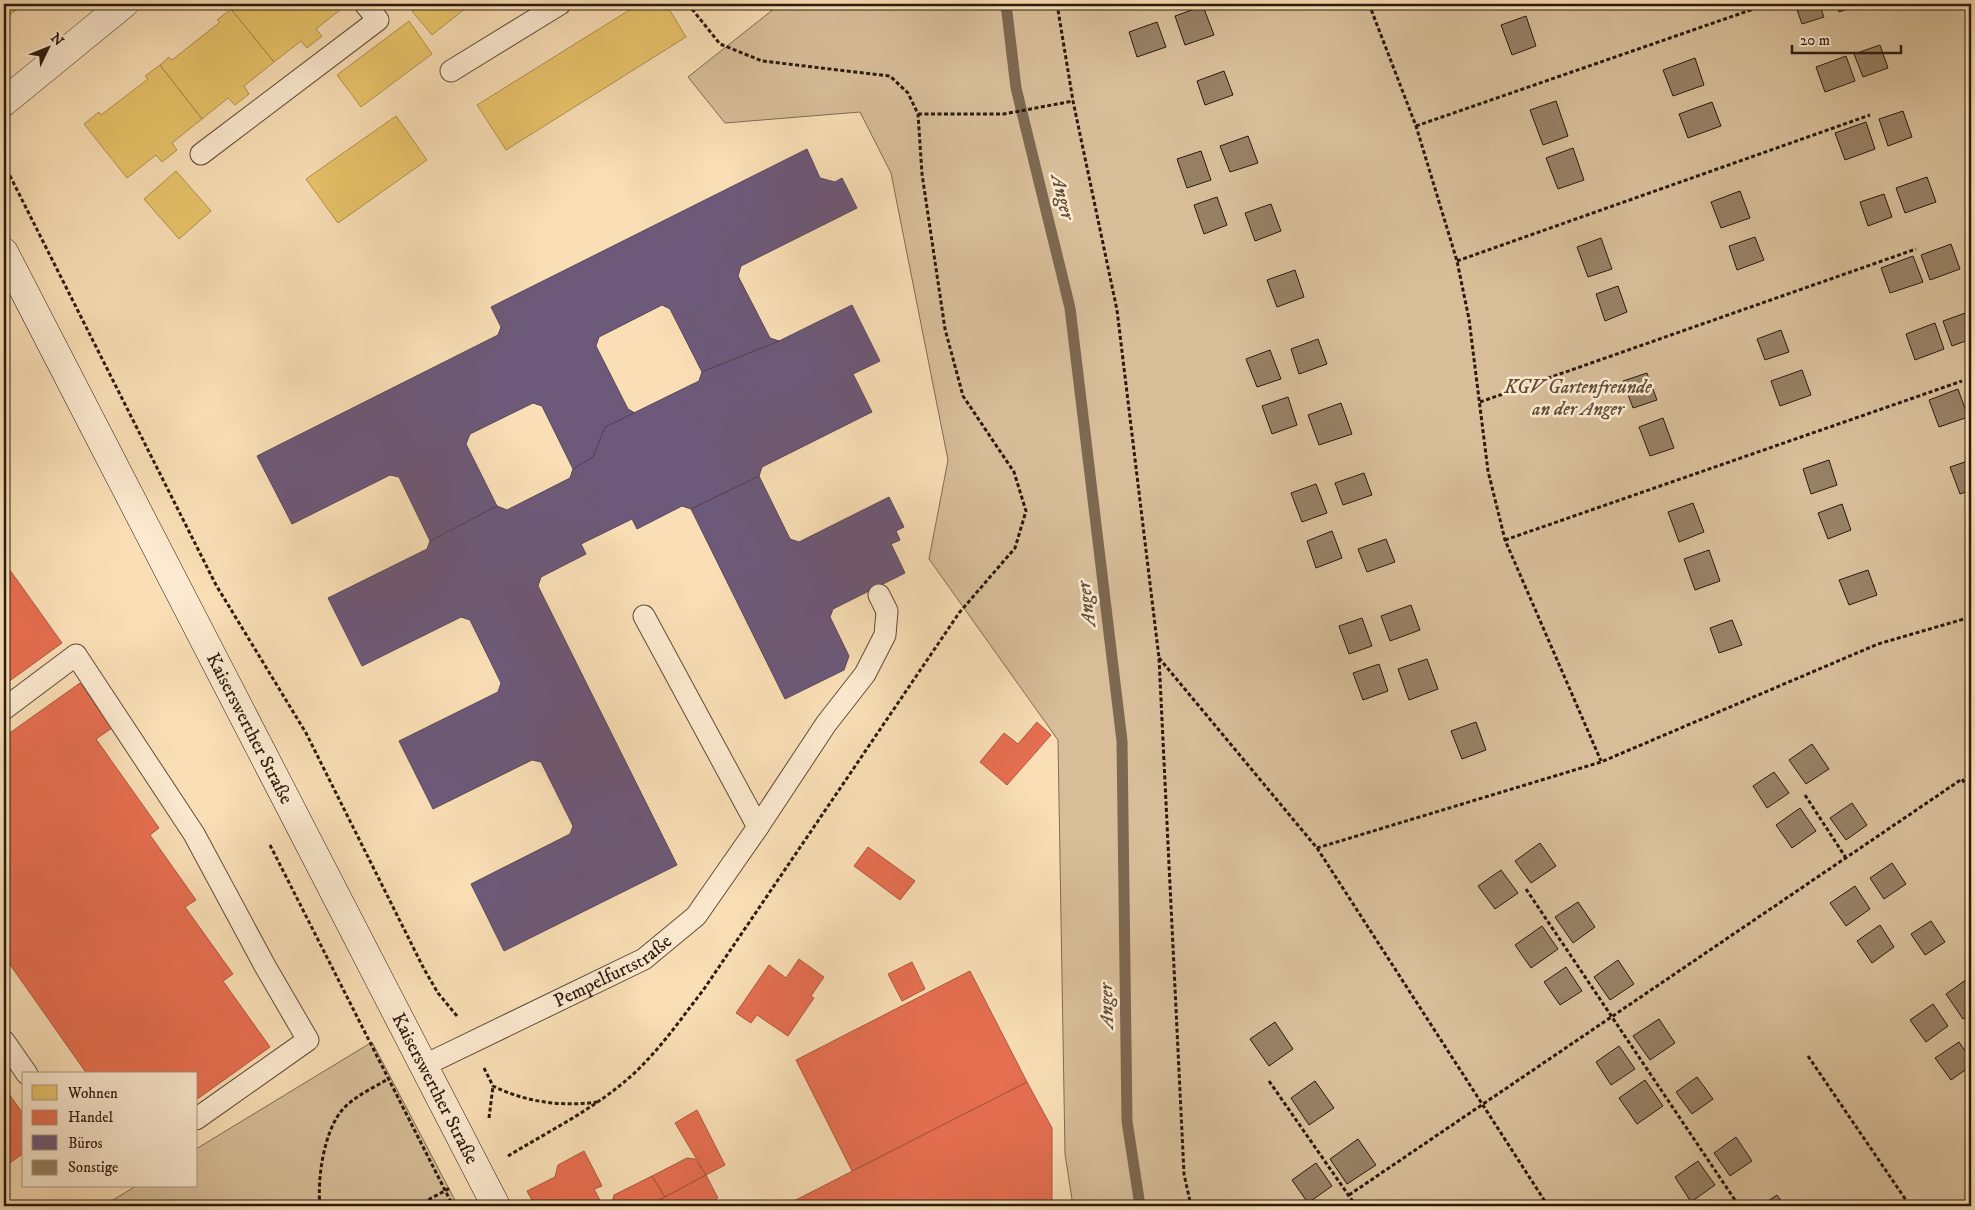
<svg xmlns="http://www.w3.org/2000/svg" width="1975" height="1210" font-family="'IM FELL DW Pica',serif">
<rect width="100%" height="100%" fill="#fadfb6"/>
<filter id="stains"><feTurbulence type="fractalNoise" baseFrequency=".004" numOctaves="4"/><feColorMatrix values="0 0 0 0 .2 0 0 0 0 .09 0 0 0 0 .02 0 0 0 .5 -.17"/></filter>
<radialGradient id="worn" r=".72"><stop offset=".6" stop-color="#630" stop-opacity="0"/><stop offset="1" stop-color="#630" stop-opacity=".3"/></radialGradient>
<path fill="#d7be99" stroke="#816c54" d="M780 4H1971V1206H1073L1065 1154 1058 740 929 559 948 460 891 173 860 112 725 123 688 77Z
M372 1042 458 1206H103L136 1186H196V1149Z"/>
<path fill="#e9c46a" stroke="#b0914e" d="M4 4H24L7 17 4 13Z
M238 4H343L345 6 316 29 322 36 307 48 301 41 274 62 231 9Z
M421 4H471L432 35 412 11Z
M639 4H666L686 37 506 150 477 105Z
M231 9 274 62 244 86 249 94 235 105 228 98 202 119 160 65 169 57 172 60 220 22 217 20Z
M409 21 432 54 361 107 337 75Z
M160 65 202 119 172 143 177 150 162 162 156 155 127 178 84 124 99 112 101 115 148 79 145 76Z
M396 116 427 160 338 223 306 179Z
M176 171 211 211 179 239 144 199Z"/>
<path fill="#e76f51" stroke="#af563d" d="M7 566 62 643 4 685V568Z
M80 683 112 728 96 739 159 828 150 835 196 900 185 907 233 974 223 981 270 1047 196 1100V1074H87L4 956V737Z
M1037 722 1051 735 1007 785 980 762 1004 733 1018 744Z
M868 847 915 881 900 900 854 866Z
M799 959 824 977 811 996 814 998 788 1036 757 1015 751 1023 736 1013 769 965 786 978Z
M912 962 925 989 902 1001 888 974Z
M970 971 1027 1082 852 1171 796 1060Z
M1027 1082 1052 1128V1206H784Z
M4 1087 24 1115V1153L4 1167Z
M697 1110 725 1165 706 1175 675 1123Z
M584 1151 602 1186 594 1189 603 1206H535L527 1191 555 1177 558 1165Z
M687 1158 695 1159 706 1175 665 1197 652 1176Z
M706 1175 718 1198 703 1206H655L653 1203Z
M652 1176 665 1197 646 1206H611L614 1195Z"/>
<path fill="#6d597a" stroke="#59465a" d="M807 149 820 178 835 182 842 178 857 208 741 266 738 276 770 338 779 341 702 372 670 309 662 305 599 337 596 346 628 409 635 413 605 427 593 457 573 469 542 406 533 403 470 434 466 444 497 506 430 541 399 477 390 475 292 524 257 456 498 335 501 327 491 307Z
M852 305 880 361 853 374 872 412 762 467 759 476 691 509 682 506 637 529 632 519 581 544 586 554 541 577 538 586 677 865 504 951 471 884 570 834 573 826 541 762 532 760 433 809 399 741 498 692 501 683 470 620 461 617 362 666 328 598 427 549 430 541 497 506 507 510 570 478 573 469 593 457 605 427 699 381 702 372 779 341Z
M759 476 790 539 799 542 889 497 904 527 896 531 900 540 891 544 905 573 833 609 830 617 849 656 844 670 785 699 691 509Z"/>
<g fill="none" stroke-linecap="round" stroke-linejoin="round">
<path stroke="#7d6851" stroke-width="11" d="M1006 4 1016 88 1070 308 1122 741 1127 1121 1140 1206"/>
</g>
<path fill="#978165" stroke="#2b1b0e" d="M1494 4H1515L1497 10Z
M1795 4H1819L1824 17 1802 24Z
M1836 4H1862L1839 12Z
M1203 6 1214 35 1185 45 1175 16Z
M1526 16 1536 46 1512 55 1501 25Z
M1157 22 1166 47 1137 57 1129 32Z
M1880 45 1888 68 1863 77 1854 54Z
M1846 56 1855 81 1825 92 1816 67Z
M1695 58 1704 85 1673 96 1663 70Z
M1224 71 1233 95 1205 105 1197 81Z
M1556 101 1568 136 1543 145 1530 110Z
M1712 102 1721 126 1688 138 1679 114Z
M1903 111 1912 137 1888 146 1879 119Z
M1866 122 1875 149 1845 160 1835 133Z
M1248 136 1258 163 1230 172 1220 146Z
M1573 148 1584 180 1558 189 1546 158Z
M1201 151 1211 180 1187 188 1177 159Z
M1927 177 1936 202 1905 213 1896 188Z
M1740 191 1750 218 1721 228 1711 202Z
M1884 194 1892 217 1868 226 1860 202Z
M1217 197 1227 225 1204 234 1194 205Z
M1271 204 1281 231 1255 241 1245 213Z
M1755 237 1764 260 1737 270 1729 246Z
M1601 238 1612 269 1588 277 1577 247Z
M1951 244 1960 269 1930 280 1921 255Z
M1913 256 1923 282 1890 293 1881 268Z
M1295 270 1304 297 1277 307 1267 280Z
M1618 286 1627 312 1605 321 1596 294Z
M1971 311V339L1952 346 1943 321Z
M1935 323 1944 349 1915 360 1906 334Z
M1781 330 1789 352 1765 360 1757 339Z
M1318 339 1327 364 1299 374 1291 349Z
M1270 350 1281 379 1257 387 1246 359Z
M1802 370 1811 395 1780 406 1771 381Z
M1647 373 1657 400 1633 408 1623 381Z
M1958 389 1968 417 1939 427 1929 400Z
M1288 397 1297 425 1272 434 1262 406Z
M1341 403 1352 434 1319 445 1308 415Z
M1663 418 1674 448 1650 456 1639 427Z
M1829 460 1837 485 1811 494 1803 469Z
M1971 460V490L1960 494 1950 467Z
M1364 473 1372 495 1343 505 1335 483Z
M1316 484 1327 513 1302 522 1291 493Z
M1693 503 1704 532 1679 542 1668 512Z
M1842 504 1851 530 1828 539 1818 513Z
M1332 531 1342 558 1316 568 1307 541Z
M1386 539 1395 562 1367 572 1358 549Z
M1709 550 1720 581 1695 590 1684 559Z
M1868 570 1877 595 1849 605 1839 580Z
M1411 605 1420 630 1390 641 1381 616Z
M1362 618 1372 646 1349 654 1339 626Z
M1732 620 1742 645 1719 653 1710 628Z
M1427 659 1438 689 1409 700 1398 669Z
M1379 664 1388 691 1363 700 1353 673Z
M1476 722 1486 750 1462 759 1451 731Z
M1812 744 1829 769 1806 784 1789 760Z
M1774 772 1789 793 1767 808 1753 786Z
M1852 803 1867 825 1846 840 1830 818Z
M1800 808 1816 831 1792 848 1776 825Z
M1540 843 1556 866 1531 883 1515 861Z
M1892 863 1906 884 1884 899 1870 878Z
M1501 870 1518 893 1495 909 1478 886Z
M1855 886 1870 909 1846 926 1830 903Z
M1578 902 1595 927 1573 943 1555 917Z
M1931 921 1945 942 1925 955 1911 934Z
M1880 925 1894 947 1872 963 1857 941Z
M1542 926 1558 949 1531 968 1515 945Z
M1618 960 1634 984 1610 1000 1594 977Z
M1566 967 1582 991 1560 1005 1544 982Z
M1970 977 1971 1014 1963 1019 1946 994Z
M1933 1004 1948 1026 1926 1042 1910 1020Z
M1659 1019 1675 1043 1650 1060 1633 1036Z
M1275 1022 1293 1049 1269 1066 1250 1039Z
M1959 1042 1971 1060V1066L1951 1080 1935 1058Z
M1619 1046 1635 1069 1611 1085 1596 1062Z
M1697 1077 1713 1099 1692 1114 1676 1092Z
M1645 1080 1663 1106 1637 1124 1619 1098Z
M1315 1081 1334 1108 1309 1125 1291 1098Z
M1736 1137 1752 1161 1730 1176 1714 1153Z
M1358 1139 1376 1165 1347 1184 1330 1159Z
M1698 1161 1715 1185 1691 1202 1675 1177Z
M1316 1163 1332 1186 1308 1203 1292 1180Z
M1777 1195 1785 1206H1760Z
M1395 1200 1400 1206H1386Z"/>
<g fill="none" stroke-linecap="round" stroke-linejoin="round">
<defs>
<g id="service">
<path d="M451 71 560 4"/>
<path d="M201 154 378 20 365 4"/>
<path d="M4 709 76 655 194 834 265 966 308 1040 196 1119"/>
<path d="M758 827 826 724 865 674 885 635 887 611 879 595"/>
<path d="M4 1041 27 1074"/>
<path id="s1" d="M425 1065 644 959 696 916 758 827 644 616"/>
</g>
<path id="minor" d="M4 102 124 4"/>
<g id="secondary">
<path id="s2" d="M4 252 496 1206"/>
</g>
</defs>
<use href="#service" stroke="#5f4c38" stroke-width="23"/>
<use href="#minor" stroke="#5f4c38" stroke-width="29"/>
<use href="#secondary" stroke="#2b1b0e" stroke-width="29"/>
<path stroke="#2b1b0e" stroke-width="3" stroke-dasharray="4 2.5" stroke-linecap="butt" d="M1057 4 1073 101 1117 310 1159 658 1184 1174 1191 1206
M1369 4 1416 126 1457 261 1469 319 1488 471 1505 540 1601 761
M918 114H1004L1073 101
M1416 126 1768 4
M4 164 216 585 306 733 424 969 438 993 457 1016
M1457 261 1870 115
M1480 402 1916 249
M1505 540 1962 381
M1159 658 1317 848 1601 762 1878 644 1971 617
M1805 795 1846 858
M270 845 453 1206
M1317 848 1548 1206
M1526 889 1739 1206
M1808 1056 1910 1206
M484 1068 493 1086C525 1102 562 1107 597 1102
M1269 1081 1356 1206
M489 1118 493 1086
M508 1156C549 1131 594 1109 630 1077 659 1051 680 1020 704 989L959 613 1015 548 1026 511 1014 472 963 396 945 329 922 174 918 114 908 93 890 76 762 61 720 44 688 4
M1349 1195 1962 779 1971 793
M320 1206C317 1179 324 1130 343 1109 355 1096 373 1088 388 1079
M417 1206 450 1188"/>
<use href="#service" stroke="#fcead0" stroke-width="21"/>
<use href="#minor" stroke="#fcead0" stroke-width="28"/>
<use href="#secondary" stroke="#fcead0" stroke-width="28"/>
</g>
<g text-anchor="middle" dominant-baseline="central" stroke-width="5" stroke-linejoin="round" paint-order="stroke">
<g font-size="19" font-style="italic" fill="#5f4c38" stroke="#fcead0">
<text x="1578" y="387">KGV Gartenfreunde<tspan x="1578" dy="22">an der Anger</tspan></text>
</g>
<g font-size="19" fill="#2b1b0e" stroke="#fcead0">
<text stroke="none"><textPath href="#s2" startOffset="536">Kaiserswerther Straße</textPath></text>
<text stroke="none"><textPath href="#s1" startOffset="210">Pempelfurtstraße</textPath></text>
<text stroke="none"><textPath href="#s2" startOffset="941">Kaiserswerther Straße</textPath></text>
</g>
<g font-size="20" font-style="italic" fill="#624f3a" stroke="#fcead0">
<text transform="translate(1062 197) rotate(76)">Anger</text>
<text transform="translate(1087 604) rotate(-97)">Anger</text>
<text transform="translate(1107 1006) rotate(-91)">Anger</text>
</g>
</g>
<rect width="1975" height="1210" fill="none" stroke="#fadfb6" stroke-width="20"/>
<rect x="5" y="5" width="1965" height="1200" fill="none" stroke="#2b1b0e" stroke-width="2.5"/>
<rect x="10" y="10" width="1955" height="1190" fill="none" stroke="#2b1b0e"/>
<rect x="22" y="1072" width="175" height="115" fill="#fcead0" stroke="#a89782"/>
<rect x="32" y="1085" width="25" height="15" fill="#e9c46a" stroke="#a89782"/>
<text x="68" y="1098" font-size="15" fill="#2b1b0e">Wohnen</text>
<rect x="32" y="1110" width="25" height="15" fill="#e76f51" stroke="#a89782"/>
<text x="68" y="1122" font-size="15" fill="#2b1b0e">Handel</text>
<rect x="32" y="1135" width="25" height="15" fill="#6d597a" stroke="#a89782"/>
<text x="68" y="1148" font-size="15" fill="#2b1b0e">Büros</text>
<rect x="32" y="1160" width="25" height="15" fill="#978165" stroke="#a89782"/>
<text x="68" y="1172" font-size="15" fill="#2b1b0e">Sonstige</text>
<g transform="translate(48 48) rotate(47)" stroke="#fcead0" stroke-width="4" paint-order="stroke">
<path d="M0-4L9 19L0 12L-9 19Z" fill="#2b1b0e"/>
<text y="-8" font-size="14" font-weight="bold" text-anchor="middle" fill="#2b1b0e">N</text>
</g>
<path d="M1792 45v8h109v-8" fill="none" stroke="#2b1b0e" stroke-width="2.5"/>
<text x="1800" y="45" font-size="15" fill="#2b1b0e" stroke="#fcead0" stroke-width="4" paint-order="stroke">20 m</text>
<rect width="100%" height="100%" filter="url(#stains)"/>
<rect width="100%" height="100%" fill="url(#worn)"/>
</svg>
